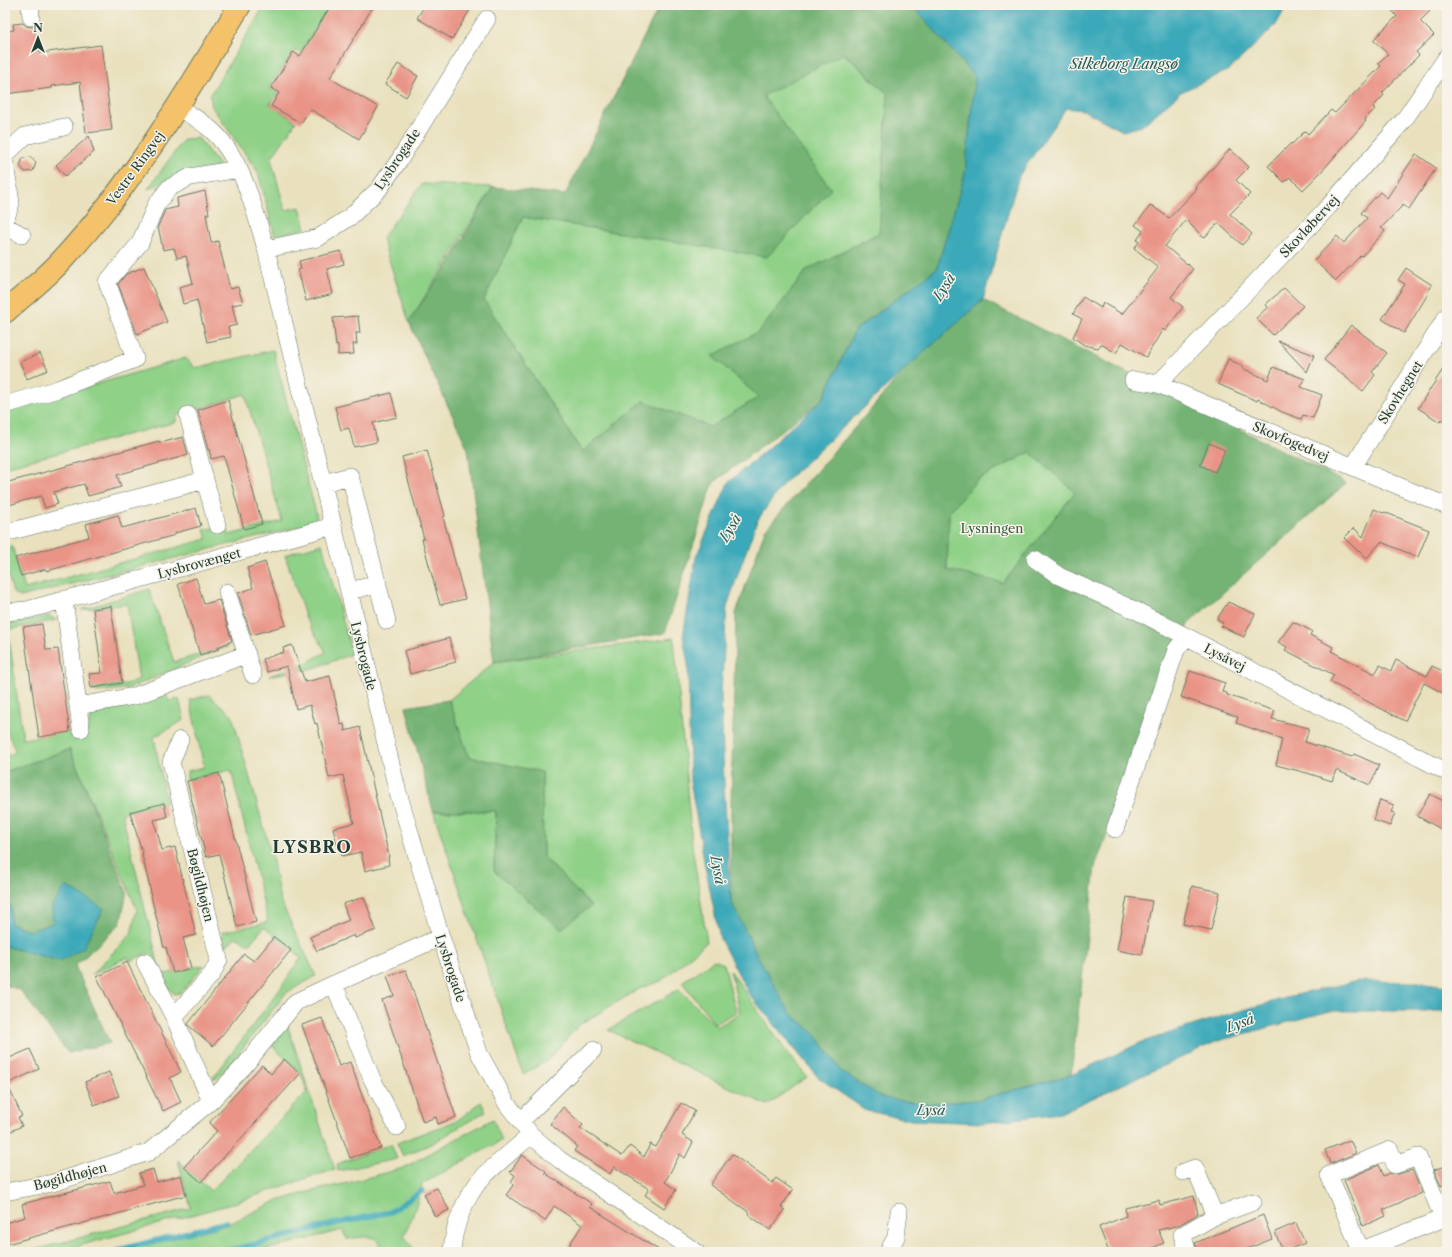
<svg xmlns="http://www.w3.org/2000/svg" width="1452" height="1257" font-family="'Libre Caslon Text',serif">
<rect width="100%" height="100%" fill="#f7f3e8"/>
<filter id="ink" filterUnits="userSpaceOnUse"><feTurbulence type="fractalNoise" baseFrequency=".025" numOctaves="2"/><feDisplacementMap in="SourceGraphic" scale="8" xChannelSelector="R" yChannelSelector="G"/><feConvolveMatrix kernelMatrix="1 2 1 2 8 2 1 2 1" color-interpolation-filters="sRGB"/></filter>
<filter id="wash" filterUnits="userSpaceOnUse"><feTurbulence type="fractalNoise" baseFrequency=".012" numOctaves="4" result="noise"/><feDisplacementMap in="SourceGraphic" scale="16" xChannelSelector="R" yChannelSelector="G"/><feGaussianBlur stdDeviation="0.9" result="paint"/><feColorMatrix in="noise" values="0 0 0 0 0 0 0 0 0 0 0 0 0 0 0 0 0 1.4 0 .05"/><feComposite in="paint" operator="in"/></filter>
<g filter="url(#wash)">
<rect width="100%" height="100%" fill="#e9e1be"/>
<path fill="#90d188" stroke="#58875e" d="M265 5H330L301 52 294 51 269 87 278 93 270 104 296 122 271 159 285 210 300 207 306 228 275 236 258 172 212 107 210 95Z
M843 53 888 94 879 233 807 270 760 331 713 356 759 397 710 427 643 401 583 453 484 300 523 217 625 233 831 189 762 96Z
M198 138 220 166 188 172 148 189 184 139Z
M422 184 493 187 409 322 382 238Z
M273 350 317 517 310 524 20 597 13 593 5 563V548L12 546 25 589 207 539 204 530 226 525 229 535 282 521 245 394 176 416V422L5 467V411L186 358 195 368Z
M1030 452 1075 492 1003 584 947 570 949 512 977 480Z
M322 544 352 654 314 668 269 676 306 663 326 652 306 619 285 555Z
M149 589 174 662 228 646 130 688 97 692 91 689 126 684 139 679 127 604 81 610Z
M50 616 56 620 8 630 23 739 89 728 90 715 138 703 165 692 169 701 179 699 184 720 154 737 166 802 122 813 161 975 204 965 181 993 174 994 164 983 148 953 130 961 128 957 91 975 131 934 137 910 70 749 5 772V757L16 752 5 727V625Z
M674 638 692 845 707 942 661 981 639 989 579 1025 547 1061 523 1074 433 811H496L494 871 591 906 543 856 542 772 469 757 449 700 494 662Z
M209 695 232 715 272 857 280 900 316 976 286 993 227 1068 216 1079 213 1078 281 988 301 957 264 927 249 944 236 937 224 948 222 932 268 922 231 770 187 780V771L204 767 190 700Z
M714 960 724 964 736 1012 715 1024 682 982Z
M730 970 788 1054 807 1077 767 1105 608 1030 679 989 717 1027 740 1013Z
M287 1024 335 1170 313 1176 228 1205 56 1252H26L191 1208 178 1160 211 1191 307 1092 301 1073 272 1046Z
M481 1102 486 1111 433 1143 403 1156 397 1143 458 1120Z
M493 1119 502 1140 422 1184C418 1203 412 1219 404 1236L416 1252H386C383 1248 379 1242 375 1239 367 1234 355 1239 347 1239L342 1230 257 1252H117L227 1225 274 1202 312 1191 348 1183 403 1168Z
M391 1144 397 1159 338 1171 337 1164Z"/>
<path fill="#74b374" stroke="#4a7854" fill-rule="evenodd" d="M660 5H912L975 77 965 174 937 268 855 330 823 399 713 483 665 633 494 662 468 449 409 322 454 254 493 187 565 195ZM844 53 888 94 879 233 807 270 760 331 712 356 759 397 710 427 643 401 582 452 484 300 523 217 767 257 831 189 763 96Z
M983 300 1346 483 1188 624 1095 866 1071 1075 977 1100 927 1104 883 1098 842 1072 816 1035 790 1013 757 955 731 901V804L736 613 765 530 872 408 904 370ZM1030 452 1075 492 1003 583 947 570 949 512 977 480Z
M449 700 469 757 542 772 543 856 591 906 561 929 494 871 496 811H433L406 707Z
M70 749 127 893 120 924 75 966 110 1043 68 1053 20 990 5 985V946L60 961 52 906 53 923 30 931 10 923 11 905 5 904V772Z"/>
<path fill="#3aa9b9" stroke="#2c7376" d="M912 5H1287L1276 25 1229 70 1181 92 1142 126 1123 131 1083 110 1066 108 1019 176 983 300 904 370 782 485 757 521 740 568 727 607 721 693 724 784 731 901 757 955 790 1013 816 1035 842 1072 883 1098 927 1104 977 1100 1071 1075 1142 1042 1229 1014 1300 994 1357 981 1418 982 1447 986V1011H1330L1218 1041 1060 1113 983 1123 911 1120 867 1111 839 1092 817 1076 749 994 720 939 705 866 690 781 688 664 683 637 696 557 728 483 823 399 855 330 937 268 965 174 975 77Z
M66 886 104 909 83 948 60 961 5 946V904L11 905 10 923 30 931 53 923 52 906Z"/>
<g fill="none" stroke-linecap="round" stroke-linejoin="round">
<path stroke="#3aa9b9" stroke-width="5.5" d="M119 1250 227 1222
M224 1252 329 1225 390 1212 422 1191"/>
</g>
<g id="blocks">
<path fill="#e99487" d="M331 5H374L330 78 378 107 359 139 310 109 301 123 271 106 279 93 271 88 293 52 300 56Z
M425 5H473L452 39 417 18Z
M1387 5H1436L1420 21 1434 35 1416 52 1419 55 1382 93 1384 95 1373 107 1375 109 1365 119 1366 121 1321 172 1303 190 1290 177 1284 182 1268 166 1291 143 1292 144 1305 131 1308 134 1331 110 1335 113 1381 66 1378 63 1388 54 1373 40 1397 16Z
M23 23 26 26 31 27 36 25 40 53 101 45 112 130 86 133 80 82 52 86V88L5 94V31L14 30 13 24Z
M398 64 418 76 406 97 385 84Z
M89 136 94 152 65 176 56 165Z
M1230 149 1249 167 1236 180 1250 194 1230 214 1252 234 1242 245 1218 223 1204 238 1186 220 1165 246 1193 269 1171 297 1183 307 1165 331 1163 329 1146 357 1122 343 1116 353 1101 344 1098 348 1084 345 1073 337 1082 319 1073 314 1083 297 1101 308 1103 303 1122 314 1158 268V267L1134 248 1139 242 1137 240 1143 231 1135 225 1151 205 1169 218 1197 189 1195 188Z
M1416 154 1436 168 1409 209 1403 205 1381 228 1385 231 1362 256 1361 255 1336 281 1314 260 1337 236 1344 243 1367 218 1361 213 1380 192 1387 198Z
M31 157 36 163 33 171 25 172 20 166 23 158Z
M205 191 209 214H206L211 243 218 241 230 289 238 287 243 303 232 305 237 325 228 327 231 337 207 342 197 300 183 304 179 287 193 283 186 256 177 258 174 248 163 250 158 226 165 210 178 207 177 198Z
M341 251 344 264 327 269 333 294 306 301 298 270 301 269 299 261Z
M144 267 167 322 137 334 118 284 126 274Z
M1406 268 1432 285 1427 293 1428 294 1404 333 1382 319 1405 284 1398 280Z
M1284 288 1303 306 1273 335 1256 318 1268 307 1265 305Z
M358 316 360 333H356L357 344H353L354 354 338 355V345L336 346 333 318Z
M1351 325 1387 353 1372 372 1375 375 1363 391 1324 360Z
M1278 341 1314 355 1307 372Z
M40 353 48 370 27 379 20 362Z
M1228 359 1243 366 1242 368 1268 380 1273 367 1305 379 1301 387 1322 395 1313 418 1303 415 1301 419 1282 412 1258 399 1257 401 1218 384Z
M1447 363V423L1441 419 1440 422 1418 408Z
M391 393 397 417 373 423 377 442 354 447 349 428 341 430 335 407Z
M228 400 262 524 244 529 224 456 211 459 209 449 208 450 198 410Z
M183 437 188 455 117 475 121 487 88 496 84 484 54 492 58 504 45 508 41 496 5 506V483L159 441 160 443Z
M1209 443 1225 450 1215 472 1200 465Z
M427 450 445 516 443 517 465 599 440 605 422 539H424L402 457Z
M196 508 201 526 175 533V535L89 559 47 571 46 569 21 576 15 558 89 537 86 524 118 515 122 528Z
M1374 509 1383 513 1384 512 1429 530 1418 557 1381 542 1367 558 1360 551 1359 552 1344 538 1354 528 1363 537Z
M265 562 286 625 251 635 238 593 253 588 247 568Z
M196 578 204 604 219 600 232 641 218 647 219 649 200 655 178 584Z
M1228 602 1255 614 1244 637 1221 626 1223 623 1217 619Z
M111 606 122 683 91 688 89 674 102 673 93 609Z
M1293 622 1312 631 1310 635 1333 647 1331 651 1375 674 1380 665 1391 671 1396 660 1427 676 1432 666 1447 673V695L1424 683 1405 721 1330 682 1334 675 1285 650 1287 647 1278 642Z
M42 624 46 650 58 649 70 732 39 737 23 627Z
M449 638 456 662 410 674 404 651Z
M292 645 305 682 330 676 341 725 344 724 345 731 360 727 389 857H388L389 865 365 871 361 852 342 856 339 844 337 845 333 828 354 823 343 775 329 778 317 723 315 724 310 705 296 709 287 666 267 672 263 659 284 652 283 648Z
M1190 671 1225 683 1222 692 1227 693V695L1275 711 1272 719 1309 728 1305 742 1352 757 1354 754 1379 765 1370 785 1336 770 1332 781 1307 773 1276 765 1282 739 1236 723 1238 717 1181 697Z
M219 773 256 922 237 927 219 854 206 857 187 781Z
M1430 794 1447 803V818L1441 829 1417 816Z
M1380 800 1394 805 1391 812 1395 813 1390 826 1373 820Z
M164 803 167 817 154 820 162 850 175 847 196 935 183 938 191 968 173 973 166 947 164 948 150 892H151L142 855H143L130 812Z
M1192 886 1220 892 1211 930 1183 924Z
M364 897 376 930 355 938 354 935 317 951 310 937 349 920 343 904Z
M1127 897 1152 901 1142 955 1117 950Z
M274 937 291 950 213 1046 189 1026 188 1024 244 954 254 961Z
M127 962 181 1072 170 1078 181 1102 163 1111 97 977Z
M406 970 456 1117 438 1124 436 1117 423 1122 382 1000 394 996 387 976Z
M322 1018 339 1066 350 1062 381 1148 350 1158 302 1025Z
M30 1049 39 1069 7 1084 22 1116 18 1117 22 1126 9 1132 5 1123V1060Z
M284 1059 300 1074 201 1182 184 1167 217 1131 209 1123 262 1065 271 1074Z
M109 1072 119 1096 94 1105 85 1082Z
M681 1103 695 1111 682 1135 693 1142 685 1158 680 1154 665 1182 676 1190 664 1208 645 1195 649 1189 614 1167 610 1174 574 1151 577 1146 550 1124 563 1107 583 1125 580 1128 622 1156 630 1146 644 1157 650 1144 656 1147Z
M1350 1140 1356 1153 1330 1164 1325 1150Z
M732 1154 772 1183 776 1178 793 1190 781 1207 785 1210 770 1230 749 1215 750 1213 710 1185Z
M522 1155 546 1171 545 1173 592 1204 590 1207 662 1252H565L582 1225 554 1206 545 1221 506 1195 514 1184 511 1182 515 1175 510 1172Z
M1379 1165 1384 1176 1390 1173 1398 1174 1412 1170 1422 1193 1383 1210 1386 1216 1363 1226 1344 1180Z
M1447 1165V1183L1441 1186 1434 1170Z
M153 1169 157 1182 181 1175 186 1195 7 1244 5 1236V1223L25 1217 22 1204 110 1181 114 1193 143 1185 139 1173Z
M437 1188 449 1210 435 1217 424 1194Z
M1194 1196 1198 1214 1177 1226 1158 1230 1164 1243 1143 1252H1109L1099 1227 1126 1216 1125 1208 1159 1200 1160 1205Z
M1263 1215 1272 1239 1239 1252H1198L1195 1243Z
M1296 1223 1305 1243 1283 1252 1275 1232Z"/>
</g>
</g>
<g filter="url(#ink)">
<use href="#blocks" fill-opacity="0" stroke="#667664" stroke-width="1"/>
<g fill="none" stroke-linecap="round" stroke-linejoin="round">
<defs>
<path id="minor" d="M30 5 31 17
M178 107C188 114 200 120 209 128 241 154 255 211 266 249L397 789 441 937 479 1053 507 1104 531 1135 560 1160 696 1252
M5 155 25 136 64 127
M5 164 11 203 5 221
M5 226 22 235
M266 249 318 238 350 217 379 189 400 159 487 19
M1133 380 1158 384 1353 467 1447 506
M1158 384 1329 206 1404 120 1447 57
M5 405 58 389 135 359 107 282 140 243 156 205 169 188 190 177 239 169
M188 415 217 525
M1353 467 1447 316
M323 483 350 476 387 621
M5 533 205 480
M1035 559 1059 576 1139 612 1447 772
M349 591 378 584
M227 592 253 675
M64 599 81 729
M5 612 27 610 333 526
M78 706 135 696 247 654
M1115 829 1176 650 1186 637
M145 962 174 1017 211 1101 245 1065 296 1002 334 984 441 937
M334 984 372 1079 397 1127
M174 1017 212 974 219 960 171 762 180 740
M521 1121 593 1050
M1183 1172 1195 1168 1215 1216
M5 1192 53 1183 149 1152 211 1101
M1361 1251 1329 1175 1390 1150 1395 1165 1418 1157 1443 1218
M452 1252C453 1227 465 1197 482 1178 497 1163 515 1149 531 1135
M888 1252 896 1237 899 1212
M1188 1252 1182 1235 1215 1216 1253 1202
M1357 1252 1447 1217"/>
<path id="major" d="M5 312C24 295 46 278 63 259 134 182 186 94 240 5"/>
</defs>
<use href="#minor" stroke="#667664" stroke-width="18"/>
<use href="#major" stroke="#667664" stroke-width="24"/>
<use href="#minor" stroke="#fff" stroke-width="17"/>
<use href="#major" stroke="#f3c26a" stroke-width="22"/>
</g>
</g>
<g text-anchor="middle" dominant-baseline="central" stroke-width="3" stroke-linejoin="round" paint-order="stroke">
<g font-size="13" fill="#1f3d34" stroke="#f7f3e8">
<text transform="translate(397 159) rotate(-56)">Lysbrogade</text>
<text transform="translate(135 168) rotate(-54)">Vestre Ringvej</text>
<text transform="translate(1309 226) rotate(-47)">Skovløbervej</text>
<text transform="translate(1400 392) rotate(-58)">Skovhegnet</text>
<text transform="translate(1291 441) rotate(23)">Skovfogedvej</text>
<text transform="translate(199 563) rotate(-15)">Lysbrovænget</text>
<text transform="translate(364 656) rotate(76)">Lysbrogade</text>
<text transform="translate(1225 657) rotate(27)">Lysåvej</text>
<text transform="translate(201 885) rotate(76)">Bøgildhøjen</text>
<text transform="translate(451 968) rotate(72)">Lysbrogade</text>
<text transform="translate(70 1176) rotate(-15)">Bøgildhøjen</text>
</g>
<g font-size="13" fill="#365b45" stroke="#f7f3e8">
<text x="992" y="528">Lysningen</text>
</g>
<g font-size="14" font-style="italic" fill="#275d5c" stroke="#f7f3e8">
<text x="1124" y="64">Silkeborg Langsø</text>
<text transform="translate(944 287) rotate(-58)">Lyså</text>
<text transform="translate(730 528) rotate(-60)">Lyså</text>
<text transform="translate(718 870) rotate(80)">Lyså</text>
<text transform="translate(1240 1023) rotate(-21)">Lyså</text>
<text transform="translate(931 1110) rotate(1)">Lyså</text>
</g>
<g font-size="17" font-weight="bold" letter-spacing="1" fill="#1f3d34" stroke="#f7f3e8">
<text x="312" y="847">LYSBRO</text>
</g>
</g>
<rect width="1452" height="1257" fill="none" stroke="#f7f3e8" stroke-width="20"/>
<g transform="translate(38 38)" stroke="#f7f3e8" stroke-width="3" paint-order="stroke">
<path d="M0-3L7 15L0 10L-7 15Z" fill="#1f3d34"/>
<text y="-6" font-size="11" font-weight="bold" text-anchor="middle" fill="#1f3d34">N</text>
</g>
</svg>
